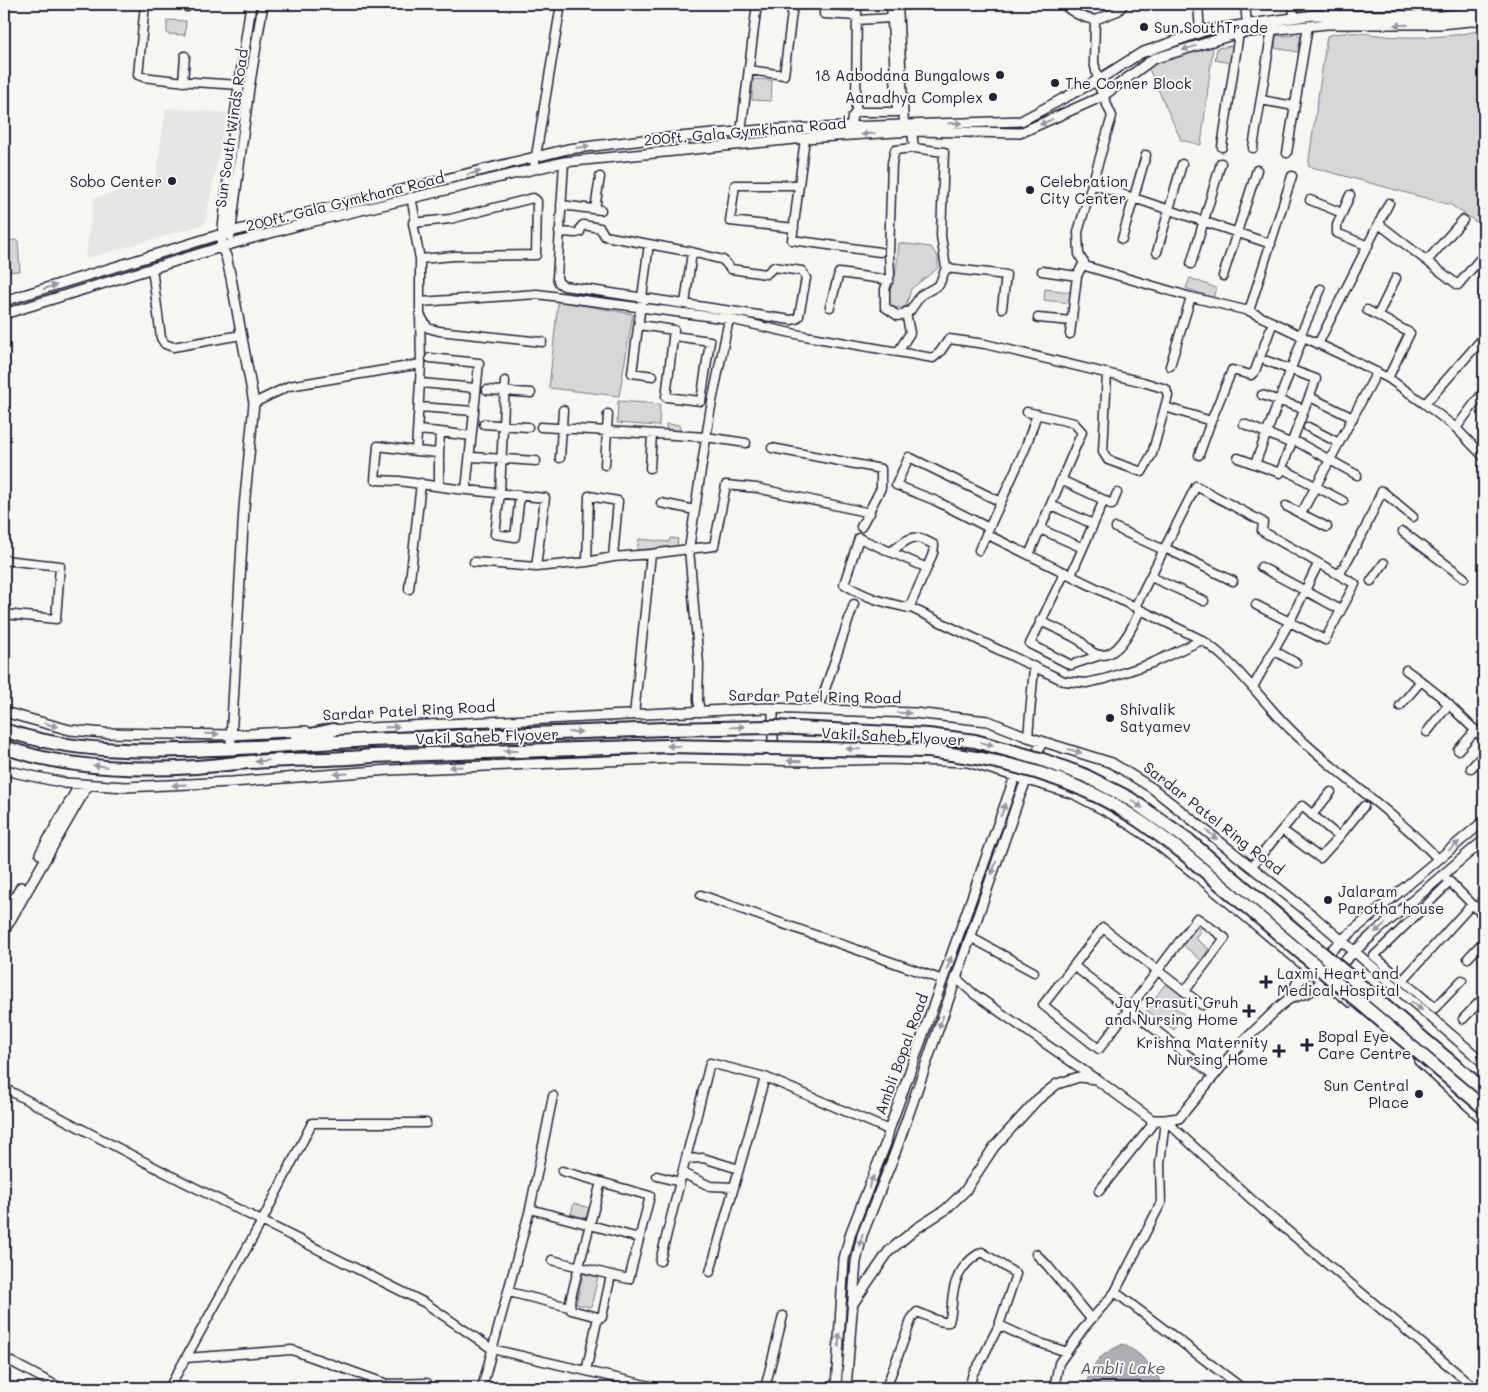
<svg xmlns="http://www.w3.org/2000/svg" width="1488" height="1392" font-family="Mali,sans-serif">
<rect width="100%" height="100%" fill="#f6f6f2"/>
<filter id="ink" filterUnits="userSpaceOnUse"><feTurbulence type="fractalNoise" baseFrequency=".02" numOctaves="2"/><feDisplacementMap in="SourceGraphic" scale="10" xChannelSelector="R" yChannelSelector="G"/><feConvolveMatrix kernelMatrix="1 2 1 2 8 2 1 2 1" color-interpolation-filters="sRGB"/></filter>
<g filter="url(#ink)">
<path fill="#e6e6e4" d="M166 108 227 113 205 224 85 259 94 198 155 181Z"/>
<path fill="#d7d7d7" stroke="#7c7c89" d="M1077 4H1116C1102 11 1091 10 1077 4Z
M167 20 186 21 185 35 167 34Z
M1484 29V227L1451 205 1308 166 1327 36C1351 28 1378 37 1403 37 1427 38 1462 36 1484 29Z
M1301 35 1298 52 1275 48 1276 36Z
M1233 46 1231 63 1215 60 1217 48Z
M1213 47 1201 145 1181 140 1148 67 1162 59Z
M753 79 772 80 771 101 752 100Z
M4 149 9 150 7 195H4Z
M18 240 20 271 4 272V241Z
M899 243 931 247 938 257V268L911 289 906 306C893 312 887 303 889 290 889 285 894 281 895 275 897 265 898 254 899 243Z
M1190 278 1216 288 1213 298 1186 288Z
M1045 289 1070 292 1069 303 1044 300Z
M558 301 633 314 619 396 549 388Z
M618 401 660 404 659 426 617 423Z
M666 424 680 425V432L666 431Z
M670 538 678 539 677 547 637 550 639 539 669 542Z
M1197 927 1201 930 1195 938 1209 949 1201 960 1183 945Z
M1166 983 1182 995 1174 1007 1185 1015 1174 1030 1146 1010Z
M574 1203 589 1208 586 1218 571 1214Z
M583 1274 598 1277 591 1307 576 1304Z"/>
<path fill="#adadb3" stroke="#757583" d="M1123 1344C1141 1354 1157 1368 1162 1388H1086C1089 1364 1101 1354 1123 1344Z"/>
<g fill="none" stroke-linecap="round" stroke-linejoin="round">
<defs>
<path id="minor" d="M145 4 138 75 143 77 177 81 240 85
M824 4V14L857 16
M898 4 904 124
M1063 4C1072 13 1083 18 1095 20L1094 62 1100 89 1112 116 1078 232 1079 254 1085 266 1191 297 1249 311 1348 358 1388 378 1425 404 1456 428 1484 457
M1198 4 1200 32
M1245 4 1247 24
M1293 4 1294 17
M1328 4 1329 15
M187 7V4
M857 20 891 18
M1095 20 1118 11 1124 4
M749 70 784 75 793 4
M183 82 185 56
M1261 100 1294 106
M856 112 857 4
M851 126 852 117 856 112H897L891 4
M912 131 914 148 944 152 941 236 946 268 939 285 921 295 910 311 898 316 885 307V289L890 275 889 253 892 163 895 150 914 148
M741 132 757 4
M805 138 792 240 880 252
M1222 147 1239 33
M1253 148 1272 29
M1287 153 1308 26
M534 168 561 4
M1092 184 1271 244
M1350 195 1337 225V233L1368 246
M411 197 415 217 413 223 420 259V314L421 364 416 451 439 453V486
M1310 200 1342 213
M561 205 601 210
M595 209 600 177
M413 223 450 219 533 198 537 201 536 255 454 256 420 259
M1379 224 1458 285 1484 254
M794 228 730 221 735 185H799
M559 232 576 233 580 232 581 227 583 225 600 228 605 236 692 252 723 260 731 269 766 274 774 267 802 271 806 278 799 316 796 319 791 320 564 286 559 283 557 278 564 162
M1122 239 1146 155
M649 244 632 373 653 376
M1157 252 1182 164
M1427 261 1463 220
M1191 264 1221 163
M152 268 161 338 165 344 173 347 241 335
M946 268 1006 275 1002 308
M1042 271 1077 276
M1223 276 1257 170
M420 302 537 294 729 319 805 336 933 358 940 352 949 339 985 344 1143 382 1166 389 1168 396 1165 407 1211 421 1232 370 1251 375 1255 371 1273 322
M685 304 692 252
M830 307 839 273 889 280
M1367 310 1410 333 1388 378
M1249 311 1292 176
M420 315 428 328 439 331 542 342
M1378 315 1396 278
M1038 318 1072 321
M639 325 674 330 666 397 701 401 710 341 674 336
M1070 334 1077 276 1084 262
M1300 336 1321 289
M1318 344 1389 203
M898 352 910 333 906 312
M430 358 479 363 466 490
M1170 366 1191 297
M1107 373 1103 452 1108 460 1142 472 1152 454 1165 407
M505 381 500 493 495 534 515 537 520 495
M421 383 476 388
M487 390 531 393
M1262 395 1304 409
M1314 399 1353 418
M254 403 289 386 421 364
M1425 404 1484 337
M419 407 474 411
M1027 412 1074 423 1082 432 1029 555
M484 424 528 427
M1244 424 1290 443
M541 427 706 437 746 443
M1308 427 1339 443
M1456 428 1484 391
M418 430 440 432 439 453
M440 432 471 436
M1299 443 1357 475
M772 448 881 469V488L861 527
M416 451 378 446 375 480 399 481 457 489 545 498 536 567
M1199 455 1211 421
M473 457 536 461
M560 458 563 410
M1238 458 1280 473 1316 379 1267 361
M1255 464 1303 337
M605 465 608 414
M650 468 652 434
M1287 471 1343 501
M1061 480 1104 500
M661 503 695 510
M1051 505 1093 524
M1286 506 1327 527
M1301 514 1377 372
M989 528 934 500 896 485 909 457 1001 502
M1116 528 1164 550
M1040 529 1083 548
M1403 532 1464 578
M986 534 1202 640
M1165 548 1233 581
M979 550 1025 449 1037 414
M890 552C910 539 911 531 934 545L933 553 927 568
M4 560 60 566 56 619 4 614
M474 562 536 567 587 562 613 557 651 554
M587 562 589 496 618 501 613 557
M1261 567 1341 610
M1065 572 1030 644 1071 665 1101 655
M1071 575 1104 500 1112 505 1117 493
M1339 575 1364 531 1382 491 1413 517
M1151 577 1204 601
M1371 581 1384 563
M409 589 421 483
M1135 607 1196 486 1263 522 1262 531 1355 584 1325 640 1256 605
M909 608 927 568 859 538 844 584C867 598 882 602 909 608H911L1064 681 1086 683 1105 679 1152 663 1202 640C1238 664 1262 702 1293 732 1339 776 1394 812 1438 859
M1040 621C1053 627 1067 633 1079 640 1086 645 1091 655 1101 655 1120 656 1134 624 1140 610
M1273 650 1296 663
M1406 670 1421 681
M1253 687 1290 621 1318 564
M1400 706 1421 681 1441 697 1484 739
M818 710 854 604
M700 712 698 700 699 664 689 549 714 546 726 485 757 488 870 513
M634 715 651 554 689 549 710 412 729 319
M1427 732 1449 704
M1028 737 1034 667
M1458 750 1476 730
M1471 768 1484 754
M1312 815 1331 792
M1282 830 1320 858 1339 837
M1252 866 1302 806 1339 837 1364 806
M1448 880 1484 916
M1450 882 1374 956 1435 1008 1462 980
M701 895 943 980
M1477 908 1484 901
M970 937 1034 972
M1468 958 1484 941
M1074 966 1213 1075
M956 978 974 994 1096 1079
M1403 980 1472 904
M1185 991 1225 938 1197 918 1099 1049 1043 1005 1103 928 1202 1005
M1463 1019 1484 997
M4 1088 164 1172 425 1303 492 1349 659 1388
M1165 1120 1264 1211 1475 1388
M686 1159 703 1158 739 1169
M562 1171 650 1196 629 1279 611 1275
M682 1173 710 1186 734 1187
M657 1176 680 1182
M1099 1191 1156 1120
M530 1209 639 1238
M1036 1254 1047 1265 1091 1319
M552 1260 611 1275 602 1317H598
M660 1261 710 1063 765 1077 889 1130
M710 1272 765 1077
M509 1292 569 1307
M1115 1292 1242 1388
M999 1325 1034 1341 1067 1352
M4 1358 61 1388
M186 1358 292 1350 387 1384 427 1383
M586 1371 598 1317 571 1310 570 1301 601 1182
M169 1388 262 1221 312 1123H426
M482 1388 530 1209 553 1096
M765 1388 783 1316
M886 1388 912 1318 917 1312C926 1315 941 1324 949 1322 953 1309 951 1305 953 1294 955 1276 966 1260 982 1252L1016 1274 999 1325 981 1361 973 1373 969 1388
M1054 1388 1059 1363 1083 1329 1115 1292 1161 1203 1160 1164 1165 1120"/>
<path id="tertiary" d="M230 236 249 88 263 4
M4 301 222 234 568 149 644 140 761 130 1021 121 1098 80 1141 53 1207 30 1314 15 1440 16 1484 11
M4 314 221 247 306 223 564 162 805 138 912 131 1020 133 1103 96 1153 59 1239 33 1327 24H1440L1471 21 1484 18
M4 712 70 730 104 733 231 735 306 731
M329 730 766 708 914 713 988 721 1028 737 1112 763 1152 788 1312 915 1484 1063
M231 740 244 508 254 403 231 278 226 256 221 247 235 115 251 4
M773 752V708
M4 769 13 772 65 783 125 787 232 782 390 770 679 758 803 761 890 759 968 762 1074 794 1121 819 1147 836 1195 874 1323 981 1350 1002
M40 854 80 784
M4 918 21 887
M4 931 88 785
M1289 999 1297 983 1342 940 1484 821
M1419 1061 1484 1120
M852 1305 889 1251 917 1228 945 1210 965 1191 994 1147 1037 1100 1057 1084 1079 1077 1096 1079 1152 1120H1165L1179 1118 1236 1049 1280 1006 1289 999 1309 992 1323 981 1371 936 1484 840
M836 1388 844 1259 851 1232 886 1143 889 1130 1017 771
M846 1388 856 1262 862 1235 895 1153 1019 798 1042 741"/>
<path id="trunk" d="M4 730C72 753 143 752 214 749 266 747 318 743 369 740
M297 738 333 730
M4 747C63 768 134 771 196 767 220 765 244 762 269 761 303 759 337 760 372 756"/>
</defs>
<use href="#minor" stroke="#22223b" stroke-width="11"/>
<use href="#tertiary" stroke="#22223b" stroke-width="12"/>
<use href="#trunk" stroke="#22223b" stroke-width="16"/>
<use href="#minor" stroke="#f6f6f2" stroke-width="8"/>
<use href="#tertiary" stroke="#f6f6f2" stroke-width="9"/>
<use href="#trunk" stroke="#f6f6f2" stroke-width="12"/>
<defs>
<path id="trunk-bridge" d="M369 740 665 729 776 727 928 735 975 741 1040 759 1084 775 1129 798 1187 839 1484 1090
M372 756 667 746 928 751C988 758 1045 770 1099 797 1129 812 1155 832 1182 852L1484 1108"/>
</defs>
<use href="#trunk-bridge" stroke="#22223b" stroke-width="16" stroke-linecap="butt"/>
<use href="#trunk-bridge" stroke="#f6f6f2" stroke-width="12"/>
</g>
<defs><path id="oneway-solid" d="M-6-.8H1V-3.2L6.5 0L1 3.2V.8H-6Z" transform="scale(1.25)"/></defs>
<g fill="#9797a0">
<use href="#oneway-solid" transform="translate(1401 25) rotate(179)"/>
<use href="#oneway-solid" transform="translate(1189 48) rotate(163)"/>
<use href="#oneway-solid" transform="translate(1046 122) rotate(156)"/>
<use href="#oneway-solid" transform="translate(955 123) rotate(-2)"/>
<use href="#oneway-solid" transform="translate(868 134) rotate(176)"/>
<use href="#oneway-solid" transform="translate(583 147) rotate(-7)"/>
<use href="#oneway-solid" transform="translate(474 173) rotate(-14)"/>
<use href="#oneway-solid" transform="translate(50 287) rotate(-17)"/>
<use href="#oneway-solid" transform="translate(904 713) rotate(2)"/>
<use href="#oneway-solid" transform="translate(51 725) rotate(15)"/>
<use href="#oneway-solid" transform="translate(392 727) rotate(-3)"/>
<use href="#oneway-solid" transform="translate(738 727) rotate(-1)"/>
<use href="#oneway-solid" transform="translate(575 732) rotate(-2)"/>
<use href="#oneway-solid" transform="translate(212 734) rotate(1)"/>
<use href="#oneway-solid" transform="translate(987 744) rotate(15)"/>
<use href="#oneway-solid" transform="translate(674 746) rotate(-179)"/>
<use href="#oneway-solid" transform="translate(853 749) rotate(-179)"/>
<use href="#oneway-solid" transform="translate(511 751) rotate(178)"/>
<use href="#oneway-solid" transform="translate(1075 751) rotate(16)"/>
<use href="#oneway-solid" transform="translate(262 761) rotate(175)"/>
<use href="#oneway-solid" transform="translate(794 761) rotate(-179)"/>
<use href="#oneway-solid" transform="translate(100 766) rotate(-174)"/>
<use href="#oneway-solid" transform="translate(456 767) rotate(177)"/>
<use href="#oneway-solid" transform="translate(341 774) rotate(176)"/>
<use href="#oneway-solid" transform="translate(179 785) rotate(177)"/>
<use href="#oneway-solid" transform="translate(1137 804) rotate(35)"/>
<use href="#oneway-solid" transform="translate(1003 810) rotate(-70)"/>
<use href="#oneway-solid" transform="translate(1212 835) rotate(39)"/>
<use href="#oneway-solid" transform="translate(1454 846) rotate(-40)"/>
<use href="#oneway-solid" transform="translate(994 868) rotate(109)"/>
<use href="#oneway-solid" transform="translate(1380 928) rotate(140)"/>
<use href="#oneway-solid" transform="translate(949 963) rotate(-70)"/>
<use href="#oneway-solid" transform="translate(1417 1006) rotate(40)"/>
<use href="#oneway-solid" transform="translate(941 1022) rotate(109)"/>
<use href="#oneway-solid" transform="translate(871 1182) rotate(-69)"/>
<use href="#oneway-solid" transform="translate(861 1240) rotate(106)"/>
<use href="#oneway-solid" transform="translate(839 1340) rotate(-87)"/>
</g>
</g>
<g fill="#22223b" stroke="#f6f6f2" stroke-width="2">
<circle cx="1144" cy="27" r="5"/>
<circle cx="1000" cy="75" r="5"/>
<circle cx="1055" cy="83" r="5"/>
<circle cx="993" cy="97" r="5"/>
<circle cx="172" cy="181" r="5"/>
<circle cx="1030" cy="190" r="5"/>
<circle cx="1110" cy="718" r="5"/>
<circle cx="1328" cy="900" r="5"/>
<path d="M1263.5 974.5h5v5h5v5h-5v5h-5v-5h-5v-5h5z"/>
<path d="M1246.5 1003.5h5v5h5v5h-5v5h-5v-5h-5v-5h5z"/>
<path d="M1304.5 1037.5h5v5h5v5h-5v5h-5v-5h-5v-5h5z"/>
<path d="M1276.5 1043.5h5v5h5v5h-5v5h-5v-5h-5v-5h5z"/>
<circle cx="1419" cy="1094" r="5"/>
</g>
<g text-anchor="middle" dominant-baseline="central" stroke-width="4" stroke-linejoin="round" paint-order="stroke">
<g font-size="15" fill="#22223b" stroke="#f6f6f2" text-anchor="start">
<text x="1154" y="27">Sun SouthTrade</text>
<text x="990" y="75" text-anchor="end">18 Aabodana Bungalows</text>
<text x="1065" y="83">The Corner Block</text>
<text x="983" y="97" text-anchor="end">Aaradhya Complex</text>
<text x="162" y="181" text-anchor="end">Sobo Center</text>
<text x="1040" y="181">Celebration<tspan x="1040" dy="17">City Center</tspan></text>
<text x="1120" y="709">Shivalik<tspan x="1120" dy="17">Satyamev</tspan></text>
<text x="1338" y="891">Jalaram<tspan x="1338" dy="17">Parotha house</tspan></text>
<text x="1277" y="973">Laxmi Heart and<tspan x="1277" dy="17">Medical Hospital</tspan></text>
<text x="1238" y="1002" text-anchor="end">Jay Prasuti Gruh<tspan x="1238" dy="17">and Nursing Home</tspan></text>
<text x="1318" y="1036">Bopal Eye<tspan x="1318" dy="17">Care Centre</tspan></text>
<text x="1268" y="1042" text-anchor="end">Krishna Maternity<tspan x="1268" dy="17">Nursing Home</tspan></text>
<text x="1409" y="1085" text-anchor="end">Sun Central<tspan x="1409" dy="17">Place</tspan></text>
</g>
<g font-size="15" fill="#22223b" stroke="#f6f6f2">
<text transform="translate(231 128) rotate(-82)">Sun South Winds Road</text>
<text transform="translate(745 131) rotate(-5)">200ft. Gala Gymkhana Road</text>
<text transform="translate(345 201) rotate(-14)">200ft. Gala Gymkhana Road</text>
<text transform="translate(815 696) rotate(1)">Sardar Patel Ring Road</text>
<text transform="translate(409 710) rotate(-3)">Sardar Patel Ring Road</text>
<text transform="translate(487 736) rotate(-2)">Vakil Saheb Flyover</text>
<text transform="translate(893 736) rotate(3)">Vakil Saheb Flyover</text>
<text transform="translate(1214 818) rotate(38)">Sardar Patel Ring Road</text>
<text transform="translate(901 1054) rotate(-70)">Ambli Bopal Road</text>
</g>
<g font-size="16" font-style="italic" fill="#535365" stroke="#f6f6f2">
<text x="1123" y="1367">Ambli Lake</text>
</g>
</g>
<rect width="1488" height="1392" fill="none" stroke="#f6f6f2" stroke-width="20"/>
<rect x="10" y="10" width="1468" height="1372" fill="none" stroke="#22223b" stroke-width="2" filter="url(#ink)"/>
</svg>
